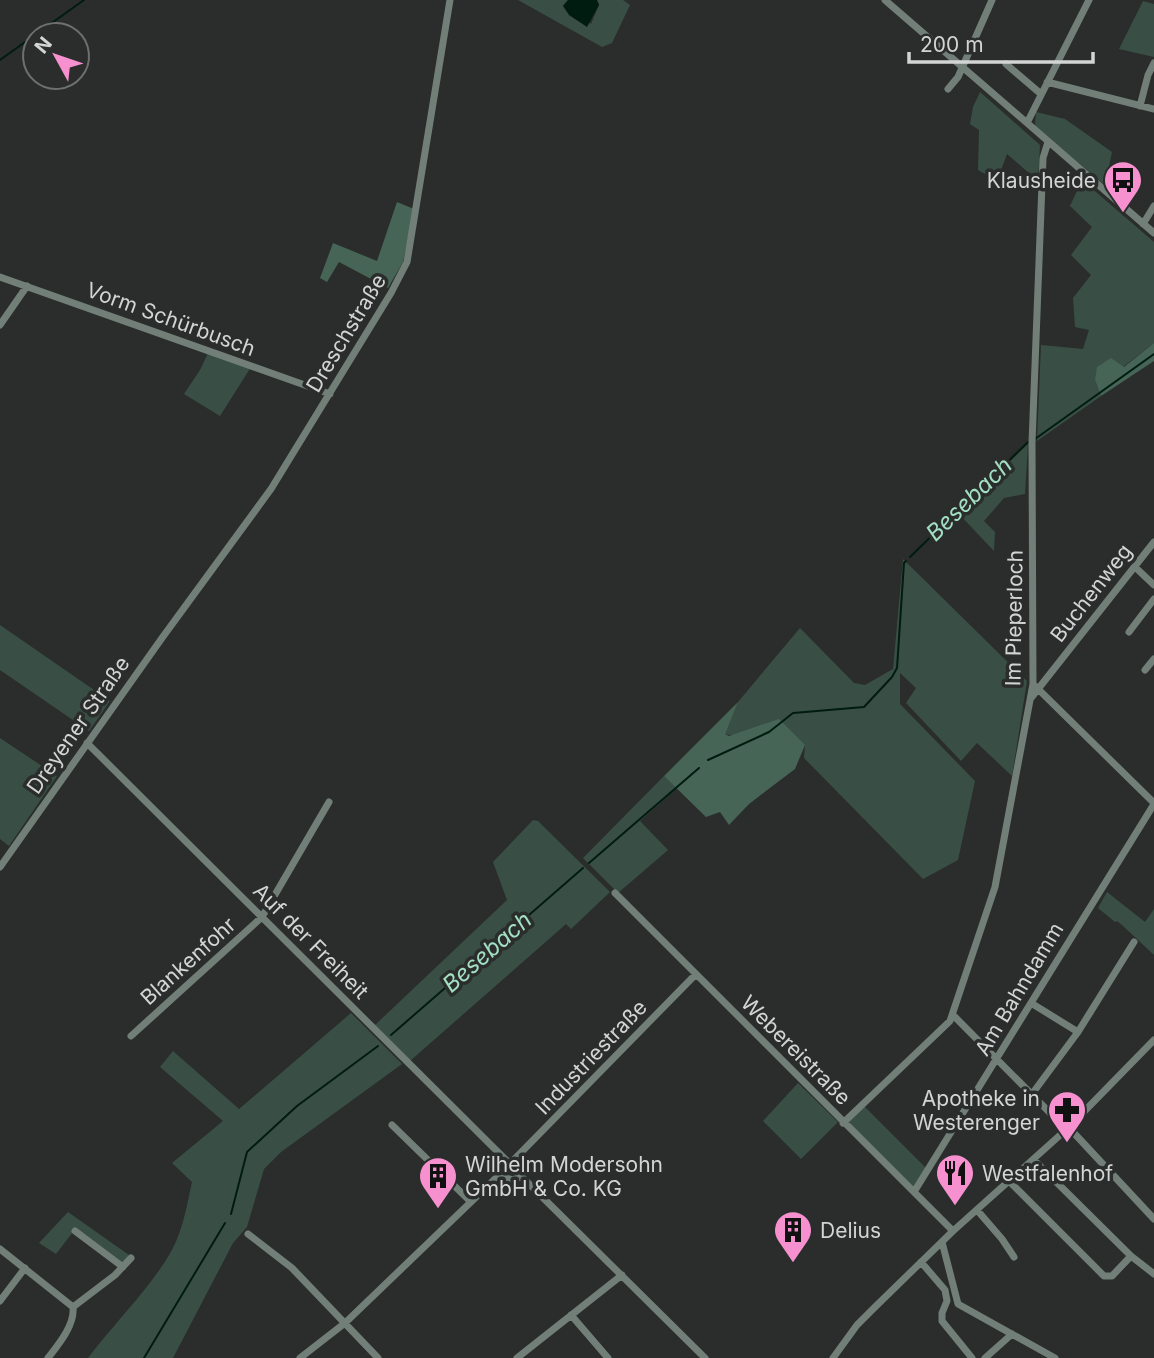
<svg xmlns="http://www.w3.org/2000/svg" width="1154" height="1358" font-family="Inter,sans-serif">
<rect width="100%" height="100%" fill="#2a2d2c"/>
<path fill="#394f45" d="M518 0H568L563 6 591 24 599 5 597 0H623L630 5 612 43 602 47Z
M1143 1 1154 4V57L1119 49Z
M980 92 1040 145 1038 181 1007 154 997 181 978 170 979 130 970 124 973 107Z
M1036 112 1065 119 1112 152 1105 185 1035 126Z
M1082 180 1154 242V343L1123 367 1095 380 1101 396 1037 441 1041 345 1083 349 1089 330 1075 327 1073 298 1091 275 1071 255 1092 227 1070 206Z
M208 353 251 367 220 416 184 394 200 370Z
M1028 444 1025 494 1004 498 984 521 995 532 994 551 957 512Z
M903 559 1027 681 1012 776 977 743 961 761 906 703 916 688 900 673V704L975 781 958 860 923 879 804 758 805 745 724 734 738 702 800 628 854 683 865 685 893 669Z
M0 625 110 701 89 731 0 670Z
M0 738 57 776 9 846 0 839Z
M664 776 677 788 640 821 668 850 618 893 583 858Z
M533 820 538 821 610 892 571 929 566 924 410 1061 375 1025 507 900 493 862Z
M1107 892 1145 922 1154 909V955L1122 925 1117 921 1115 922 1098 908Z
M351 1013 402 1064 281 1152 264 1169 247 1227 233 1243 173 1358H88C115 1322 150 1289 172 1250 183 1229 187 1205 192 1182L172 1163 223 1121 160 1067 173 1051 239 1109Z
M798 1083 838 1122 801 1159 763 1121Z
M864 1106 926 1168 914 1188 848 1122Z
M68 1212 129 1255 123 1263 76 1228 56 1254 39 1243Z"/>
<path fill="#466556" d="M397 202 414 209 403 262 388 288 339 262 327 282 320 278 333 243 377 261Z
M1154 343V361L1101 396 1095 380 1097 367 1111 358 1124 367Z
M738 702 725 734 729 736 779 719 805 745 795 769 749 804 729 825 720 812 706 817 664 776Z"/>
<path fill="#001c11" d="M568 0H597L599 5 587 27 569 15 563 6Z"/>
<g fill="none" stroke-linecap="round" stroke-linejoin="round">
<path stroke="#001c11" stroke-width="2" d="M0 60 84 0
M1035 439 1154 354
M910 557 1028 442
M708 760 769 732 793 713 864 707 892 677 897 668 904 563 906 561
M589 863 699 768
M391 1035 583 868
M231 1214 247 1152 297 1106 378 1046
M144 1358 225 1223"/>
<path stroke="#717f78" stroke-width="7" d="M885 0 1154 233
M1006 64 1041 94
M1047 82 1154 109
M948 89 958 77 992 0
M1140 106 1148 75 1154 63
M1027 123 1089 0
M1143 224 1154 206
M0 277 330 394
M0 325 27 286
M1135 567 1154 585
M1129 632 1154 599
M1145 670 1154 659
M1035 686 1154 803
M1031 698 1154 542
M87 743 510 1164 518 1168 521 1176 705 1358
M0 867 162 638 271 489 391 293 407 262 450 0
M615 893 953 1231
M1031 1003 1078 1032
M953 1015 1061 1124 1073 1132 1154 1219
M131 1036 262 917 329 802
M1032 1094 1078 1032 1134 942
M843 1123 950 1021 995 887 1033 684 1032 443 1043 158 1048 142
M392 1125 471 1202
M1034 1160 1131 1256 1154 1274
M498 1176 513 1180 521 1176
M1009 1181 1104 1276H1112L1131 1256
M914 1192 1154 804
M977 1210 1002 1239 1014 1257
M75 1231 123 1267
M248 1234 292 1268 378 1358
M942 1242 958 1304 1055 1358
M0 1249 73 1307
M921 1262 945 1290 947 1301 942 1313V1321L972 1358
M0 1301 25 1268
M571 1315 608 1358
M48 1358C58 1345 75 1325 73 1307L115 1275 131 1258
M300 1358 345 1323 498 1176 696 974
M517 1358 622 1275
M833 1358 857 1325 875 1307 953 1231 1068 1128 1154 1040
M985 1358 1012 1334"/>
</g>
<defs>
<symbol id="bus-pin" viewBox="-11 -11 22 30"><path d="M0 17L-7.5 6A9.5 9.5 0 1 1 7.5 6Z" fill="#f790ce" stroke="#2a2d2c"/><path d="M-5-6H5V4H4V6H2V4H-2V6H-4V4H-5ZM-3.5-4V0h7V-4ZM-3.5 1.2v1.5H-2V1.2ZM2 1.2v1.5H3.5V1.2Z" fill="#111"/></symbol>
<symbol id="pharmacy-pin" viewBox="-11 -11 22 30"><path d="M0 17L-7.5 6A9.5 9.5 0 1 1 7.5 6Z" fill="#f790ce" stroke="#2a2d2c"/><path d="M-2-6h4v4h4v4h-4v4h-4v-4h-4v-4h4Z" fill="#111"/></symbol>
<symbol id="restaurant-pin" viewBox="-11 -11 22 30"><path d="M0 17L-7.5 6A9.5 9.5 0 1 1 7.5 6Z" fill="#f790ce" stroke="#2a2d2c"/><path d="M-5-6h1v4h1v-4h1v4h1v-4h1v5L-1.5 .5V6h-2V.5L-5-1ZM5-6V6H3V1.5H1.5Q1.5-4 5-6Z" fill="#111"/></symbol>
<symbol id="building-pin" viewBox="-11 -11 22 30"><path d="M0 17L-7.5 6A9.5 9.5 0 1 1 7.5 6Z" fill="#f790ce" stroke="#2a2d2c"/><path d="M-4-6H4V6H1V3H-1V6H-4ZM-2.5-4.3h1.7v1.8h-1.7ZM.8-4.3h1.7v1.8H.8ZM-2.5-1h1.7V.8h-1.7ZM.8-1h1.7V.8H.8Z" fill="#111"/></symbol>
</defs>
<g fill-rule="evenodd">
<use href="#bus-pin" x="1101" y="158" width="44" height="60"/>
<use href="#pharmacy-pin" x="1045" y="1088" width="44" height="60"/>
<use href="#restaurant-pin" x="933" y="1151" width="44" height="60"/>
<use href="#building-pin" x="416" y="1154" width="44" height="60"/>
<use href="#building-pin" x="771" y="1208" width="44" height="60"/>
</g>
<g text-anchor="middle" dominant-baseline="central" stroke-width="7" stroke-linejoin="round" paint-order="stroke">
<g font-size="21" fill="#d3d5d4" stroke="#2a2d2c" text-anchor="start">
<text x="1096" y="180" text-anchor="end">Klausheide</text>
<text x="1040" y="1098" text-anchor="end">Apotheke in<tspan x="1040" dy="24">Westerenger</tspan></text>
<text x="465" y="1164">Wilhelm Modersohn<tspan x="465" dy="24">GmbH &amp; Co. KG</tspan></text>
<text x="982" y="1173">Westfalenhof</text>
<text x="820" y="1230">Delius</text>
</g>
<g font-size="21" fill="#d3d5d4" stroke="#2a2d2c">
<text transform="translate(171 319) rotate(20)">Vorm Schürbusch</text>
<text transform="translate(346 333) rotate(-59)">Dreschstraße</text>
<text transform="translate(1091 593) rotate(-52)">Buchenweg</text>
<text transform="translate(1014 618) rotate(-89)">Im Pieperloch</text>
<text transform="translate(78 725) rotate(-55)">Dreyener Straße</text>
<text transform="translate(311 941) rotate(45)">Auf der Freiheit</text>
<text transform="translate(188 961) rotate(-42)">Blankenfohr</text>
<text transform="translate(1019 989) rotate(-59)">Am Bahndamm</text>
<text transform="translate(796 1050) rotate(45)">Webereistraße</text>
<text transform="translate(591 1057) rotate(-46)">Industriestraße</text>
</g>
<g font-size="23" font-style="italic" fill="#a3e0c3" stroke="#2a2d2c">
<text transform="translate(969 499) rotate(-44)">Besebach</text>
<text transform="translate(487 952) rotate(-41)">Besebach</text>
</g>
</g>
<g transform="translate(56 56) rotate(310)"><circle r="33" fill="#2a2d2c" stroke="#6e706f" stroke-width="2"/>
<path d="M0-5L12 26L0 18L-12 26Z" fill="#f790ce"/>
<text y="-10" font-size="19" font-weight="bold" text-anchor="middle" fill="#d3d5d4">N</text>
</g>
<path d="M909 52v10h184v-10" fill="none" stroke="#d3d5d4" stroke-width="3.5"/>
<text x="920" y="52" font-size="21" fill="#d3d5d4" stroke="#2a2d2c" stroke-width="5" paint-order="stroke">200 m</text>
</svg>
